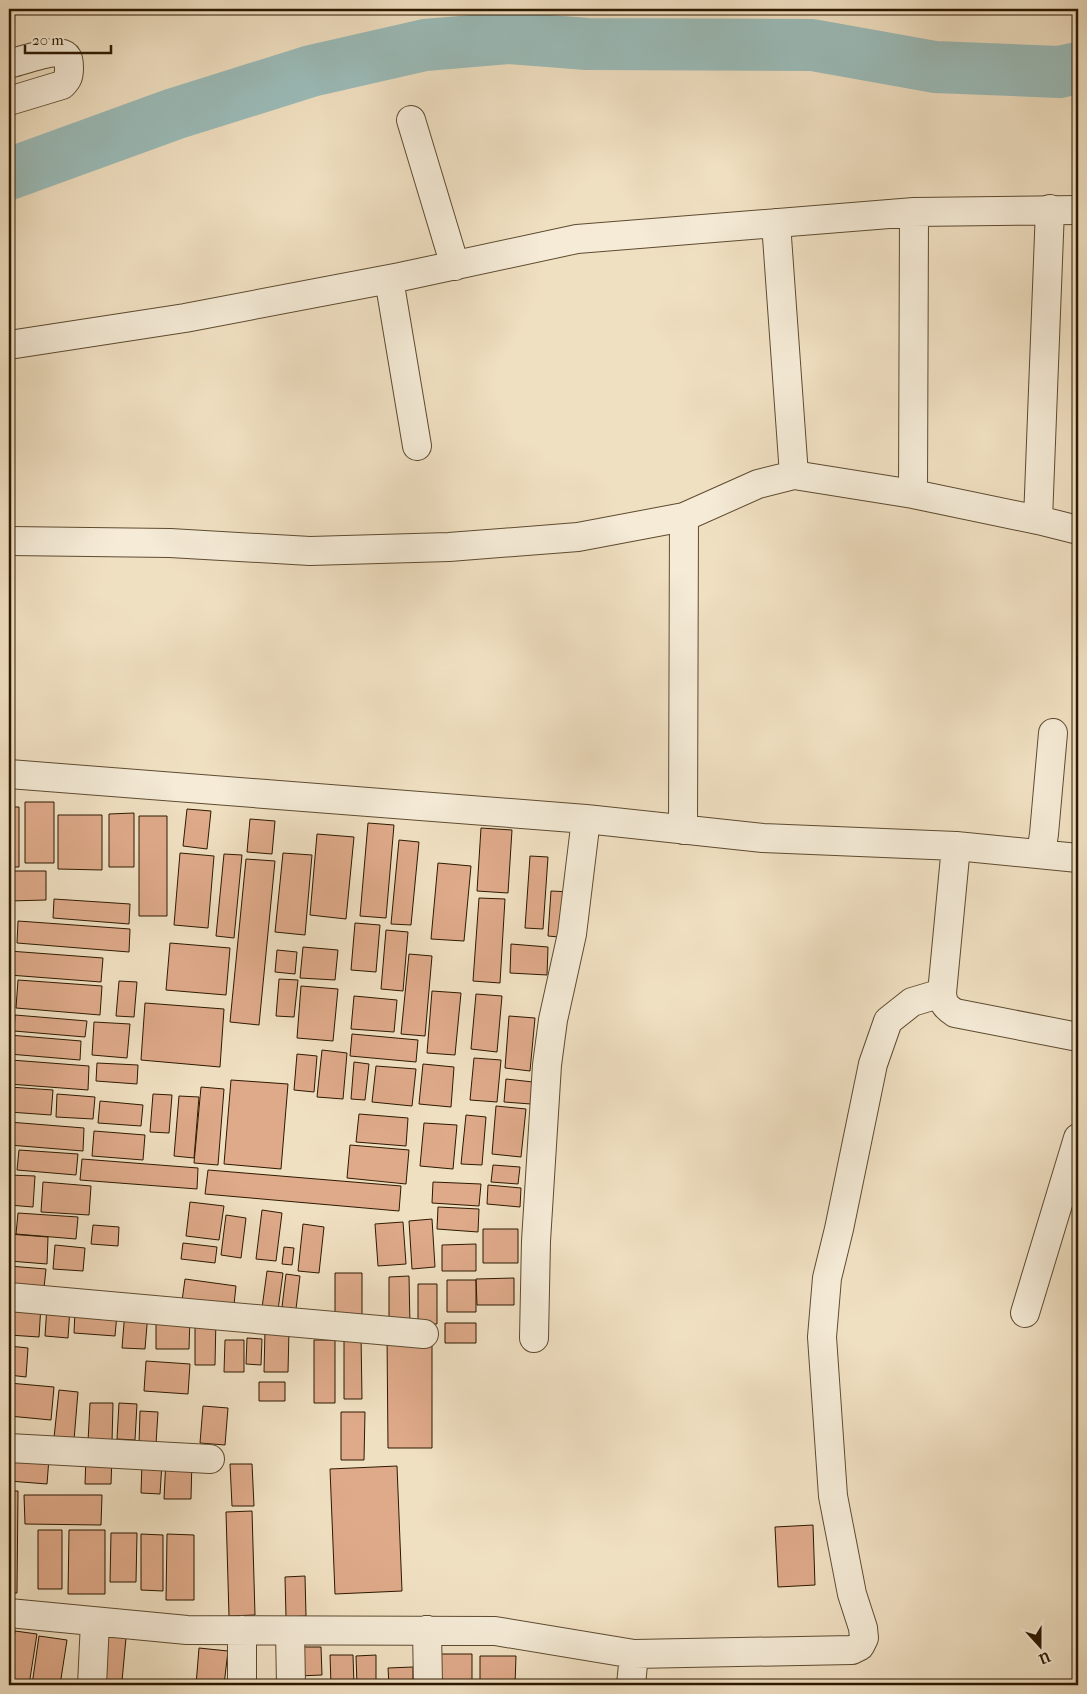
<svg xmlns="http://www.w3.org/2000/svg" width="1087" height="1694" font-family="'IM FELL French Canon',serif">
<rect width="100%" height="100%" fill="#f0e0c2"/>
<filter id="stains"><feTurbulence type="fractalNoise" baseFrequency=".004" numOctaves="4"/><feColorMatrix values="0 0 0 0 .2 0 0 0 0 .09 0 0 0 0 .02 0 0 0 .5 -.17"/></filter>
<radialGradient id="worn" r=".72"><stop offset=".6" stop-color="#630" stop-opacity="0"/><stop offset="1" stop-color="#630" stop-opacity=".3"/></radialGradient>
<g fill="none" stroke-linecap="round" stroke-linejoin="round">
<path stroke="#9bbcb9" stroke-width="52" d="M9 174 174 114 311 71 425 45 510 38 587 44 812 45 935 67 1059 72 1078 68"/>
</g>
<path fill="#dfaa8a" stroke="#2d1900" d="M25 802H54V863H25Z
M9 807H19V867H9Z
M187 809 211 811 207 849 183 846Z
M134 813V867H109V814Z
M58 815H102V870L58 869Z
M139 816H167V916H139Z
M250 819 275 821 272 854 247 852Z
M368 823 394 825 386 918 360 916Z
M481 828 512 830 508 893 477 891Z
M317 834 354 837 346 919 310 915Z
M399 840 419 842 411 925 391 924Z
M180 853 214 856 208 928 174 925Z
M283 853 312 855 305 935 275 932Z
M224 854 242 855 234 938 216 936Z
M530 856 548 857 543 929 525 928Z
M246 859 275 861 259 1025 230 1022Z
M438 863 471 866 464 941 431 939Z
M9 871H46V900L9 901Z
M551 891 572 892 569 938 548 936Z
M479 898 505 899 500 983 473 981Z
M54 899 130 904 129 924 53 918Z
M18 921 130 929 129 952 17 943Z
M355 923 380 925 376 972 351 970Z
M386 930 408 932 403 991 381 989Z
M170 943 230 948 226 995 166 990Z
M511 944 548 947 547 975 510 973Z
M303 947 338 950 335 980 300 978Z
M277 950 297 952 295 974 275 972Z
M9 951 103 958 101 982 9 975Z
M409 954 432 956 425 1036 401 1034Z
M279 979 298 980 294 1017 276 1016Z
M18 980 102 986 100 1015 16 1008Z
M119 981 137 982 134 1017 116 1016Z
M301 986 338 989 333 1041 297 1038Z
M432 991 461 993 455 1055 427 1053Z
M476 994 502 996 497 1052 471 1049Z
M354 996 397 1000 394 1032 351 1029Z
M145 1003 224 1009 220 1067 141 1060Z
M15 1015 87 1021 85 1037 14 1031Z
M509 1016 535 1018 530 1071 505 1068Z
M94 1022 130 1024 127 1058 92 1055Z
M352 1034 418 1040 416 1062 350 1056Z
M9 1035 81 1041 80 1060 9 1054Z
M322 1050 347 1053 343 1099 317 1097Z
M297 1054 317 1056 314 1092 294 1090Z
M474 1058 501 1060 497 1102 470 1100Z
M11 1060 89 1066 88 1090 9 1084Z
M354 1062 369 1064 365 1100 351 1099Z
M97 1063 138 1065 137 1084 96 1081Z
M423 1064 454 1067 451 1107 419 1104Z
M376 1066 416 1069 412 1106 372 1102Z
M506 1079 533 1082 531 1104 504 1102Z
M231 1080 288 1084 281 1169 224 1164Z
M9 1087 53 1090 51 1115 9 1112Z
M201 1087 224 1089 218 1165 194 1163Z
M57 1094 95 1097 93 1119 56 1117Z
M153 1094 172 1095 169 1133 150 1132Z
M179 1096 199 1097 194 1158 174 1156Z
M100 1101 143 1105 141 1126 98 1123Z
M496 1106 526 1109 521 1157 492 1154Z
M359 1114 408 1118 406 1146 356 1142Z
M466 1115 486 1117 482 1165 461 1164Z
M9 1122 84 1128 83 1151 9 1145Z
M424 1123 457 1125 453 1169 420 1166Z
M94 1131 145 1135 143 1160 92 1156Z
M350 1145 409 1150 406 1184 347 1178Z
M19 1150 78 1154 76 1175 17 1170Z
M82 1159 198 1168 197 1189 80 1180Z
M493 1165 520 1167 518 1184 491 1182Z
M208 1170 401 1186 399 1211 205 1194Z
M9 1175 35 1176 33 1207 9 1205Z
M43 1182 91 1186 89 1215 41 1212Z
M433 1182 481 1184 479 1206 432 1203Z
M488 1185 521 1188 520 1207 487 1204Z
M190 1202 224 1206 219 1240 186 1236Z
M438 1207 479 1209 478 1232 437 1229Z
M262 1210 282 1213 276 1261 256 1259Z
M18 1213 78 1217 76 1239 16 1234Z
M226 1215 246 1218 241 1258 221 1255Z
M432 1219 435 1267 412 1269 409 1221Z
M403 1222 406 1264 378 1266 375 1224Z
M303 1224 324 1227 319 1273 298 1271Z
M93 1225 119 1227 118 1246 91 1244Z
M483 1229H518V1263H483Z
M9 1234 48 1237 47 1264 9 1261Z
M183 1243 217 1247 215 1263 181 1259Z
M476 1244V1271H442V1245Z
M55 1245 85 1248 83 1271 53 1269Z
M284 1247 294 1248 292 1265 282 1264Z
M9 1266 46 1269 43 1297 9 1295Z
M267 1271 283 1273 278 1310 262 1308Z
M335 1273H362V1316L335 1317Z
M286 1274 300 1276 296 1309 282 1307Z
M409 1276 410 1326H389V1277Z
M514 1278V1305H477L476 1279Z
M185 1279 236 1286 233 1314 181 1308Z
M447 1280H476V1312H447Z
M418 1284H437V1324H418Z
M9 1303 41 1305 39 1337 9 1335Z
M47 1306 70 1308 68 1338 45 1336Z
M75 1311 117 1314 115 1336 74 1333Z
M125 1311 148 1313 145 1349 122 1348Z
M156 1317H190L189 1349H156Z
M195 1317H216L215 1365H195Z
M445 1323H476V1343H445Z
M265 1330H289L288 1372H264Z
M344 1334H361L362 1399H344Z
M387 1335H432V1448H388Z
M247 1338 262 1339 261 1365 246 1364Z
M225 1340H244V1372H224Z
M314 1340H335V1403H314Z
M9 1346 28 1348 26 1377 9 1375Z
M146 1361 190 1364 188 1394 144 1391Z
M259 1382H285V1401H259Z
M9 1383 54 1387 51 1420 9 1416Z
M59 1390 78 1392 74 1440 54 1438Z
M90 1403H113L112 1442H88Z
M119 1403 137 1404 135 1440 117 1439Z
M203 1406 228 1408 225 1445 200 1443Z
M140 1411 158 1412 156 1444H139Z
M341 1412H365L364 1460H341Z
M9 1455 49 1458 47 1484 9 1481Z
M86 1456 112 1457 111 1484H85Z
M166 1458H192L191 1499H164Z
M142 1462 162 1463 160 1494 141 1493Z
M230 1464H252L254 1506H232Z
M397 1466 402 1591 335 1594 330 1469Z
M9 1491H18L17 1593H9Z
M24 1495H102L101 1525 25 1524Z
M252 1511 255 1615 229 1616 226 1512Z
M813 1525 815 1585 778 1587 775 1527Z
M38 1530H62V1589H38Z
M69 1530H105V1594H68Z
M111 1533H137L136 1582H110Z
M141 1534 163 1535V1591L141 1590Z
M167 1534 194 1535V1600H166Z
M305 1576 306 1616 286 1617 285 1577Z
M15 1631 37 1634 29 1685H9V1671Z
M39 1636 67 1640 60 1685H32Z
M102 1636 126 1638 122 1681 99 1679Z
M297 1647H321L322 1675 298 1676Z
M199 1648 228 1651 224 1685H196Z
M436 1654H472V1685H436Z
M330 1655H353L354 1685H331Z
M376 1655V1685H357L356 1656Z
M480 1656H516L515 1685H480Z
M413 1667V1685H389L388 1668Z"/>
<g fill="none" stroke-linecap="round" stroke-linejoin="round">
<defs>
<path id="minor" d="M9 64C21 61 53 49 63 54 69 56 69 63 69 68 69 76 68 79 62 85L9 101
M411 120 455 266
M776 223 794 475
M389 279 417 446
M9 345 185 318 400 277 577 239 914 212 1078 210
M913 494 914 212
M1038 520 1050 209
M9 541 170 543 310 551 449 547 578 537 684 517 758 484 794 475 913 494 1038 520 1078 530
M9 774 586 819 763 838 956 846 1078 858
M683 830 684 517
M956 846 942 993C943 1004 946 1007 955 1013L1078 1037
M1041 853 1044 834 1053 733
M9 1297 424 1334
M1025 1313 1078 1138
M534 1338 536 1241 547 1065 553 1020 572 934 586 819
M9 1448 210 1459
M9 1613 187 1630 495 1631 634 1654 852 1650 860 1646 864 1638 863 1628 852 1594 833 1496 822 1337 827 1278 839 1229 873 1064 888 1021 912 1002 942 993
M427 1630 428 1685
M290 1631 291 1685
M92 1685 95 1622
M242 1685V1630
M631 1685 634 1654"/>
</defs>
<use href="#minor" stroke="#5e4b30" stroke-width="30"/>
<use href="#minor" stroke="#f5ebd7" stroke-width="28"/>
</g>
<rect width="1087" height="1694" fill="none" stroke="#f0e0c2" stroke-width="30"/>
<rect x="10" y="10" width="1067" height="1674" fill="none" stroke="#2d1900" stroke-width="2.5"/>
<rect x="15" y="15" width="1057" height="1664" fill="none" stroke="#2d1900"/>
<g transform="translate(1040 1646) rotate(159)" stroke="#f5ebd7" stroke-width="4" paint-order="stroke">
<path d="M0-4L9 19L0 12L-9 19Z" fill="#2d1900"/>
<text y="-8" font-size="14" font-weight="bold" text-anchor="middle" fill="#2d1900">U</text>
</g>
<path d="M25 45v8h86v-8" fill="none" stroke="#2d1900" stroke-width="2.5"/>
<text x="32" y="45" font-size="15" fill="#2d1900" stroke="#f5ebd7" stroke-width="4" paint-order="stroke">20 m</text>
<rect width="100%" height="100%" filter="url(#stains)"/>
<rect width="100%" height="100%" fill="url(#worn)"/>
</svg>
